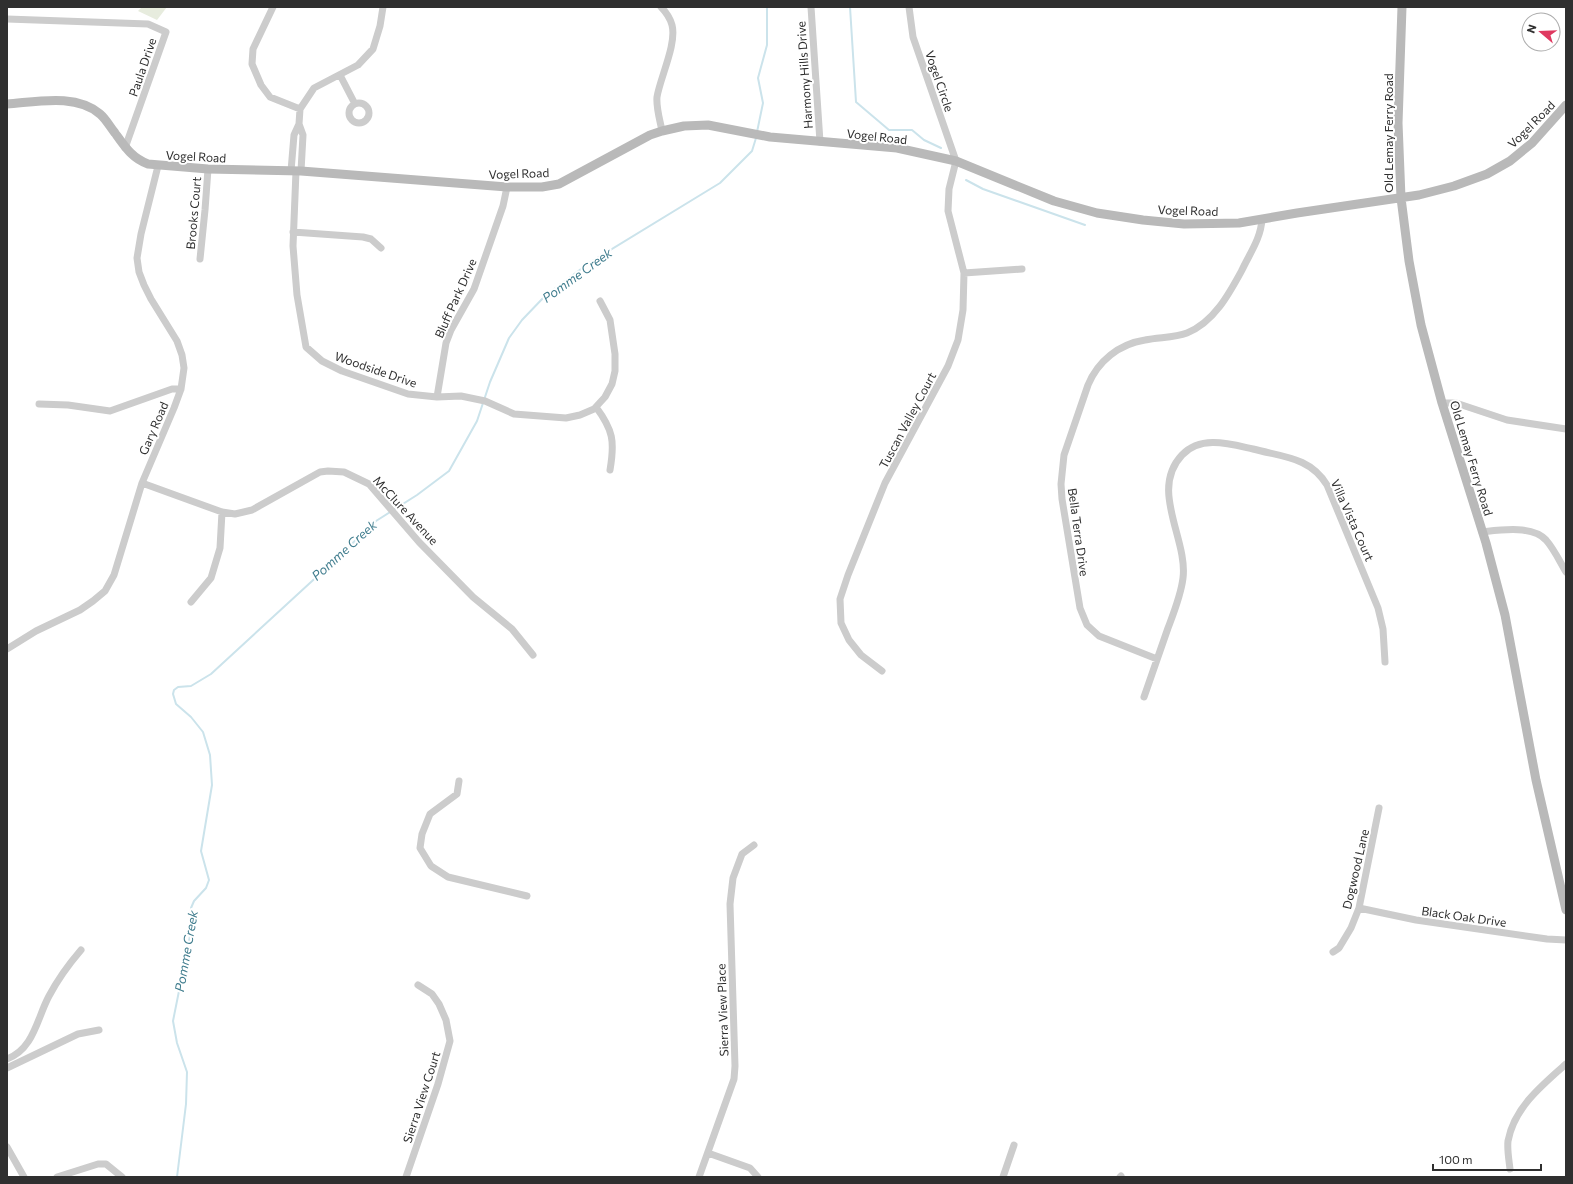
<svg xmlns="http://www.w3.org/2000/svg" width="1573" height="1184" font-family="Commissioner,sans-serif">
<rect width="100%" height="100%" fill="#fff"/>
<path fill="#e7ecde" d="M142 7H167L157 20 138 11Z"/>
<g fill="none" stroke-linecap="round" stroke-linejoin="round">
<path stroke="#cbe3eb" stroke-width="2" d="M850 7 856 102 889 130H912L924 140 941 148
M757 132 763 103 758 78 767 45V7
M966 180 983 189 1085 225
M177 1177 186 1104 187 1072 177 1043 173 1021 190 936 191 908 194 901 206 888 209 880 201 851 212 785 210 755 203 732 191 717 176 704 173 694 174 690 178 687 191 686 211 674 323 571 376 521 417 495 449 471 477 421 490 382 509 338 522 320 545 296 589 263 720 183 752 151 756 138"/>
<path stroke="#ccc" stroke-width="7" d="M273 7 253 49 252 64 261 85 270 97 300 109
M661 7C666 12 670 18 672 25 677 44 660 78 657 97 656 108 660 120 662 131
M811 7 820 142
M7 19 148 24 166 32 125 148
M340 75 355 104
M349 113a10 10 0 1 1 20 0a10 10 0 1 1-20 0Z
M299 124 303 135 301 171
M291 171 294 135 299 124 300 109 314 88 358 65 373 49 380 26 383 7
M296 171 293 246 297 295 306 347 322 361 342 371 408 394 437 397 461 396 485 401 514 414 566 418 580 415 594 409 605 397 612 384 615 371V354L610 320 600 301
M293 232 363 237 371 239 381 248
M200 259 205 210 208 169
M964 273 1022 269
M437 397 446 343 451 330 474 289 503 206 507 187
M1442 403H1456L1507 420 1566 429
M39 404 68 405 110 411 172 389H181
M596 407C613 430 615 441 610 470
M142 483 222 512 235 514 252 510 320 472 328 471 344 472 369 484 419 542 473 597 512 629 533 655
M1482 532C1500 530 1532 525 1546 540 1554 549 1560 562 1566 572
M191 602 211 578 220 548 222 512
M7 649 36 631 80 610 93 601 105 591 114 575 142 483 174 408 181 389 184 368 182 355 177 341 151 299 144 285 139 272 137 258 141 234 158 166
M1157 659 1099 636 1087 625 1080 608 1062 499 1061 484 1064 455 1088 385C1098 361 1119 344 1145 340 1159 337 1174 338 1187 333 1214 322 1229 294 1242 270 1250 253 1261 238 1262 219
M882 671 861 655 849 640 841 623 840 599 848 575 885 483 948 366 958 340 963 310 964 273 948 211 949 189 956 161 913 37 909 7
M1144 697C1152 674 1160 651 1168 628 1174 612 1181 595 1183 578 1188 539 1149 490 1182 455 1201 435 1230 444 1253 449 1283 457 1310 457 1327 485L1378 608 1383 629 1385 662
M459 781 457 794 430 814 422 834 420 848 431 866 448 877 527 896
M1359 908 1416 920 1547 939 1566 940
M1333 952 1339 948 1351 928 1359 908 1379 808
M7 1059C34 1049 37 1018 49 996 58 979 69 964 81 950
M7 1068 78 1034 99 1030
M7 1147 24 1177
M708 1153 750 1168 758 1177
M1510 1169C1509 1160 1507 1150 1508 1141 1514 1108 1542 1085 1566 1064
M57 1177 98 1164H106L122 1177
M406 1177 438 1084 450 1041 446 1020 439 1004 432 994 418 985
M699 1177 734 1079 735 1066 730 904 733 878 742 854 754 845
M1003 1177 1014 1145
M1120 1177 1121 1176"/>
<path stroke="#b9b9b9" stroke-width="9" d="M1402 7 1398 123 1401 198 1409 261 1421 325 1442 403 1486 543 1505 615 1536 780 1566 910
M7 104C36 102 76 93 100 114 106 119 110 127 115 133 125 147 132 158 148 164L208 169 301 171 507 187H542L559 184 650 135 662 131 684 126 708 125 770 137 897 148 956 161 1054 201 1097 213 1143 220 1184 224 1239 223 1297 213 1419 195 1454 186 1487 174 1510 161 1532 143 1566 105"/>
</g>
<g text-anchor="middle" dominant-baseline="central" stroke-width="4" stroke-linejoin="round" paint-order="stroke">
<g font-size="12" fill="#2f2f2f" stroke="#fff">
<text transform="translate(142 67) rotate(-71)">Paula Drive</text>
<text transform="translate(804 75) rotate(-94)">Harmony Hills Drive</text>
<text transform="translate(940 81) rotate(71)">Vogel Circle</text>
<text transform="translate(1531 124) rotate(-45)">Vogel Road</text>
<text transform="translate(1388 133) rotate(-90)">Old Lemay Ferry Road</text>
<text transform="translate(877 136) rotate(6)">Vogel Road</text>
<text transform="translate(196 156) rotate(3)">Vogel Road</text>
<text transform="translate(519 173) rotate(-2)">Vogel Road</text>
<text transform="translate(1188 210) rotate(2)">Vogel Road</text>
<text transform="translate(193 213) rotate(-85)">Brooks Court</text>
<text transform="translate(455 298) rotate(-66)">Bluff Park Drive</text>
<text transform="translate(376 369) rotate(19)">Woodside Drive</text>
<text transform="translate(907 420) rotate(-62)">Tuscan Valley Court</text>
<text transform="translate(153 428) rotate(-67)">Gary Road</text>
<text transform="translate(1472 458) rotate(73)">Old Lemay Ferry Road</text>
<text transform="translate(406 510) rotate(47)">McClure Avenue</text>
<text transform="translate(1353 520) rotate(66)">Villa Vista Court</text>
<text transform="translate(1079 532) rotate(82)">Bella Terra Drive</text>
<text transform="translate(1355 869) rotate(-77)">Dogwood Lane</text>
<text transform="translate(1464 916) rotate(8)">Black Oak Drive</text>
<text transform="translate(722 1010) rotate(-92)">Sierra View Place</text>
<text transform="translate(421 1097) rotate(-72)">Sierra View Court</text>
</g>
<g font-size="13" font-style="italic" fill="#407d8e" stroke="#fff">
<text transform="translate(577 275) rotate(-36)">Pomme Creek</text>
<text transform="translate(344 550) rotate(-42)">Pomme Creek</text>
<text transform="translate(186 951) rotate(-80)">Pomme Creek</text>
</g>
</g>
<rect width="1573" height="1184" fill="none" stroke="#2f2f2f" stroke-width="16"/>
<g transform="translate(1541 32) rotate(289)"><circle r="19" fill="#ffffff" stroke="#acacac"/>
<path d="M0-3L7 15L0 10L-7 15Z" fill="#df3960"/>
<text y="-6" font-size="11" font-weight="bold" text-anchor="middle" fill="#2f2f2f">N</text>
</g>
<path d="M1433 1164v6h108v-6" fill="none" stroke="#2f2f2f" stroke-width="2"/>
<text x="1439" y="1164" font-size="12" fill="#2f2f2f" stroke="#ffffff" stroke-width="3" paint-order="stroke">100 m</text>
</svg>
